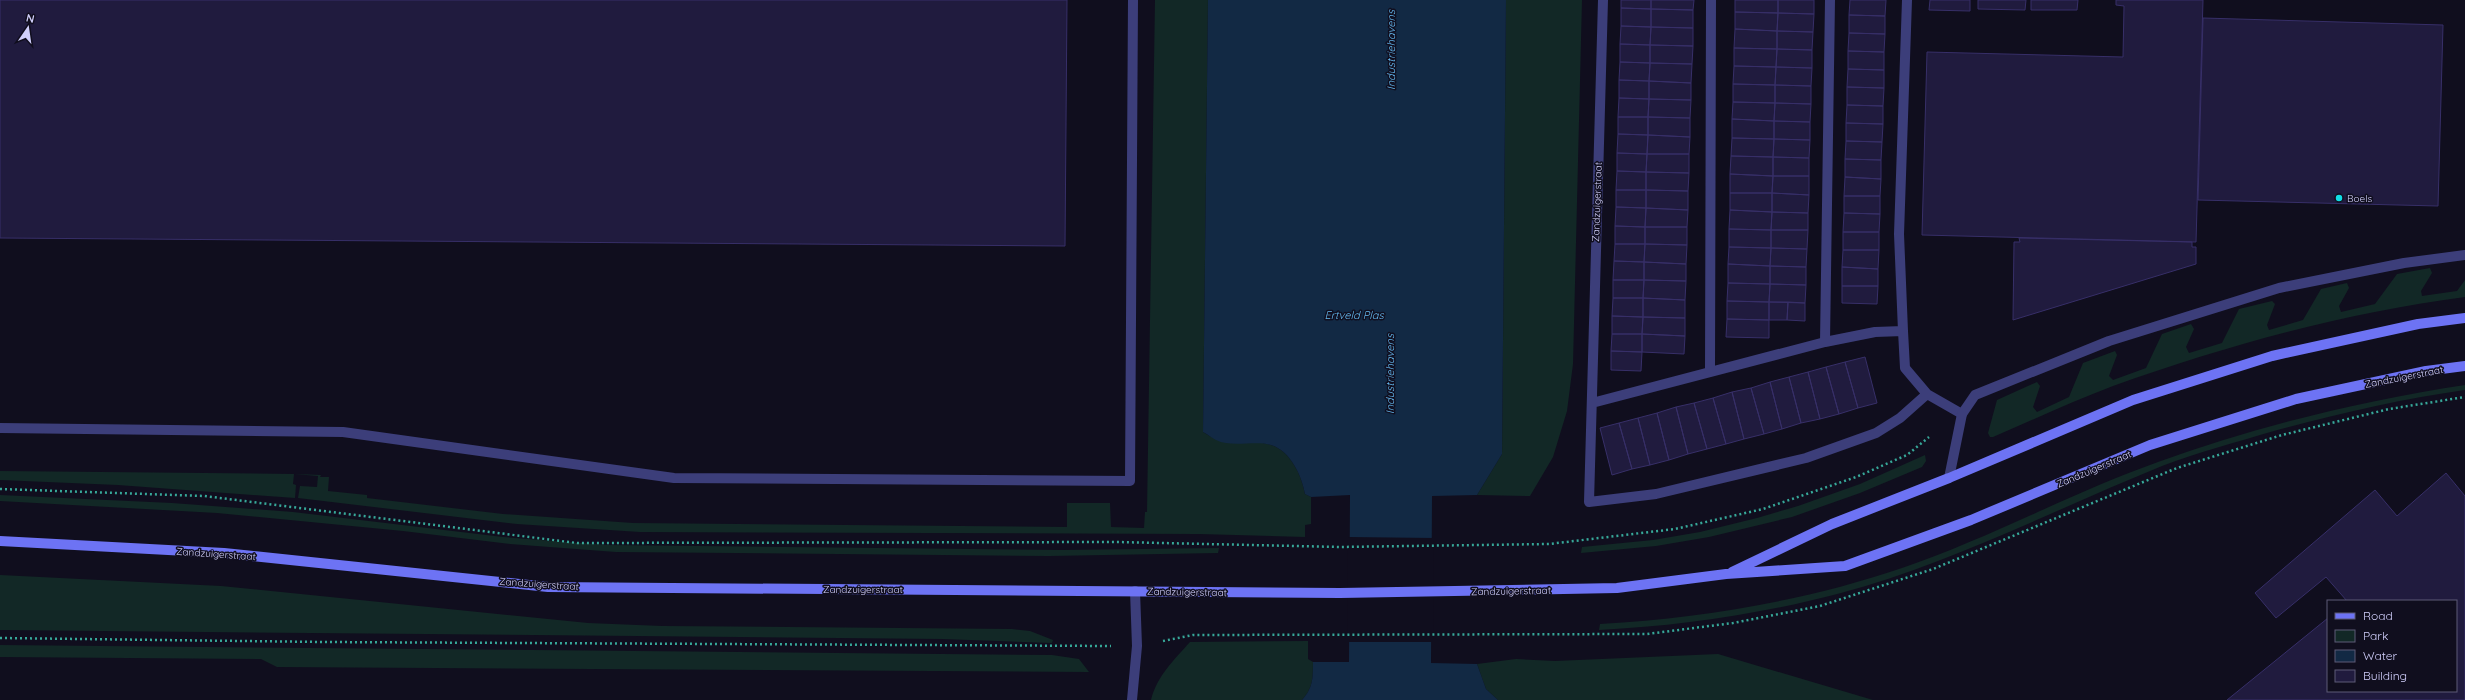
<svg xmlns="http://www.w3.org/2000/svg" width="2465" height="700" font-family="Quicksand,sans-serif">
<rect width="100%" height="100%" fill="#100e1e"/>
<path fill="#122826" d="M1155 0H1208L1203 432C1230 450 1245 437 1271 445 1291 451 1302 477 1305 494L1311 497V524L1305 525V537L1199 534 640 532 517 524 298 498 300 486 317 487 318 476 294 474 293 484 296 485 295 498 118 485 0 480V471L294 474 321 475 320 477H329L328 491 367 495V498L503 514 633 523 1067 527V503H1110L1111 527 1144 528 1145 512H1147Z
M1506 0H1582L1573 364 1567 411 1553 457 1530 496 1477 495 1502 454Z
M2430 268 2432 273 2421 291 2422 296 2457 291 2465 280V297C2344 313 2228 345 2113 386 2073 401 2033 420 1993 437H1990L1988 433 1997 400 2037 382 2040 386 2033 407 2037 412 2069 397 2083 363 2115 351 2117 355 2109 376 2113 380 2146 368 2162 334 2191 324 2194 329 2186 347 2189 353 2222 343 2239 309 2272 301 2275 304 2267 325 2269 330 2303 320 2321 289 2347 283 2349 288 2339 306 2341 312 2375 304 2397 274Z
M2465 385V390C2400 399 2337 414 2274 431 2237 442 2198 452 2162 466 2056 509 1952 563 1841 593 1762 614 1681 626 1599 630L1600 624C1703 618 1805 601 1902 568 1990 538 2071 493 2158 462 2258 426 2360 401 2465 385Z
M1925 455 1926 461 1922 467 1860 493 1792 517 1709 537 1656 546 1581 553 1582 547 1653 540 1700 532 1757 518 1798 506 1860 484Z
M0 495 172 503 293 512 503 537 608 545 1062 550 1219 548 1218 553 1049 556 616 552 510 544 403 531 217 513 0 501Z
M0 575 221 586 588 623 662 626 1012 629 1030 631 1053 640 1052 643 942 639 0 630Z
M1308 641V659L1313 662C1313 678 1313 688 1302 700H1151C1157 676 1174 660 1190 642Z
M0 645 1052 655 1079 659 1089 672 277 667 261 659 0 657Z
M1718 654 1873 700H1498L1486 689 1477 664 1516 659 1555 661Z"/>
<path fill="#122944" d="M1208 0H1506L1502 454 1477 495 1432 496 1431 663 1477 664 1486 689 1498 700H1302C1313 688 1313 678 1313 662H1349L1350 495 1311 497 1305 494C1302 477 1291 451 1271 445 1255 440 1232 448 1216 440 1212 438 1207 434 1203 432Z"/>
<path fill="#100e1e" d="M1348 537 1434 538 1433 642H1347Z"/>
<path fill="#201b3e" stroke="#372f68" d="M0 0H1067L1065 246 0 238Z
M1621 0H1651V9L1621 8Z
M1651 0H1694L1693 10 1651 9Z
M1735 0H1778V13L1735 12Z
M1778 0H1814V14L1778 13Z
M1850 0H1886L1885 16 1849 15Z
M1930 0H1970V11L1929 10Z
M1978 0H2026L2025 10 1978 9Z
M2031 0H2078L2077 10H2031Z
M2116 0H2203L2196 242 1922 235 1927 52 2123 57 2124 6 2116 5Z
M1621 8 1651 9V27L1621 26Z
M1651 9 1693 10V28L1651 27Z
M1735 12 1778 13 1777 31 1735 29Z
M1778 13 1814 14 1813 32 1777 31Z
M1849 15 1885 16V34L1849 33Z
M2203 18 2443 25 2438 206 2198 200Z
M1621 26 1651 27 1650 45 1620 44Z
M1651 27 1693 28V46L1650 45Z
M1735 29 1777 31V49L1734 48Z
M1777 31 1813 32 1812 50 1777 49Z
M1849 33 1885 34 1884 52 1848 51Z
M1620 44 1650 45V63L1620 62Z
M1650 45 1693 46 1692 64 1650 63Z
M1734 48 1777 49 1776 67 1734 66Z
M1777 49 1812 50V68L1776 67Z
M1848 51 1884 52V70L1848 69Z
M1620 62 1650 63 1649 81 1619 80Z
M1650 63 1692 64 1691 83 1649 81Z
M1734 66 1776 67 1775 85 1733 84Z
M1776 67 1812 68 1811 86 1775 85Z
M1848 69 1884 70V88L1847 87Z
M1619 80 1649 81V99L1619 98Z
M1649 81 1691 83V100L1649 99Z
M1733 84 1775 85V103L1733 102Z
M1775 85 1811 86V104L1775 103Z
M1847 87 1884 88 1883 106 1847 105Z
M1619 98 1649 99 1648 117H1618Z
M1649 99 1691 100 1690 118 1648 117Z
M1733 102 1775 103 1774 121 1732 119Z
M1775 103 1811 104 1810 122 1774 121Z
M1847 105 1883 106V124L1846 123Z
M1618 117H1648V135L1618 134Z
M1648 117 1690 118V137L1648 135Z
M1732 119 1774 121V139L1732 138Z
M1774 121 1810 122V140L1774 139Z
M1846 123 1883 124 1882 142 1846 141Z
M1618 134 1648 135 1647 154 1617 153Z
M1648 135 1690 137 1689 154H1647Z
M1732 138 1774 139 1773 157 1731 156Z
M1774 139 1810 140 1809 158 1773 157Z
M1846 141 1882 142 1881 160 1845 159Z
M1617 153 1647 154 1646 172 1617 171Z
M1647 154H1689V173L1646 172Z
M1731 156 1773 157V176L1730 174Z
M1773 157 1809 158V176H1773Z
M1845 159 1881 160V179L1845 177Z
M1617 171 1646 172V190H1616Z
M1646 172 1689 173 1688 191 1646 190Z
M1730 174 1773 176 1772 193H1730Z
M1773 176H1809V195L1772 193Z
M1845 177 1881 179 1880 196H1844Z
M1616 190H1646V208L1616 207Z
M1646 190 1688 191V210L1646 208Z
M1730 193H1772V212L1730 210Z
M1772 193 1809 195 1808 213 1772 212Z
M1844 196H1880V214L1844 213Z
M1616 207 1646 208 1645 227 1615 226Z
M1646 208 1688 210 1687 227H1645Z
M1730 210 1772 212 1771 230 1729 229Z
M1772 212 1808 213V230H1771Z
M1844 213 1880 214 1879 232H1843Z
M1615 226 1645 227V244H1615Z
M1645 227H1687V245L1645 244Z
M1729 229 1771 230V248L1729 247Z
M1771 230H1808L1807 249 1771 248Z
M1843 232H1879V250H1843Z
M2019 238 2192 242V247H2196V264L2013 320 2014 242H2020Z
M1615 244H1645L1644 262 1614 261Z
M1645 244 1687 245 1686 264 1644 262Z
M1729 247 1771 248 1770 266 1728 264Z
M1771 248 1807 249 1806 267 1770 266Z
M1843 250H1879L1878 269 1842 267Z
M1614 261 1644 262V280H1613Z
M1644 262 1686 264V281L1644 280Z
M1728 264 1770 266V284L1728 283Z
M1770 266 1806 267V285L1770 284Z
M1842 267 1878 269V286H1842Z
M1613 280H1644L1643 298H1613Z
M1644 280 1686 281 1685 300 1643 298Z
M1728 283 1770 284 1769 302 1727 301Z
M1770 284 1806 285 1805 303 1769 302Z
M1842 286H1878L1877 304 1842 303Z
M1613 298H1643V317L1612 316Z
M1643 298 1685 300V318L1643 317Z
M1727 301 1769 302V320L1727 319Z
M1769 302H1788L1787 320H1769Z
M1788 302 1805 303V321L1787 320Z
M1612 316 1643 317 1642 334H1612Z
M1643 317 1685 318V336L1642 334Z
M1727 319 1769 320V338L1726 337Z
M1612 334H1642V352L1611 351Z
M1642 334 1685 336 1684 354 1642 352Z
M1611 351 1642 352 1641 371 1611 370Z
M1865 357 1877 403 1858 408 1845 362Z
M1845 362 1858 408 1839 414 1826 367Z
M1826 367 1839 414 1820 419 1808 372Z
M1808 372 1820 419 1801 423 1789 377Z
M1789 377 1801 423 1782 429 1770 382Z
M1770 382 1782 429 1764 434 1751 388Z
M1751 388 1764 434 1744 439 1732 392Z
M1732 392 1744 439 1726 444 1713 398Z
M1713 398 1726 444 1707 449 1694 403Z
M1694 403 1707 449 1688 454 1676 407Z
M1676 407 1688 454 1669 460 1657 413Z
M1657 413 1669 460 1650 465 1638 418Z
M1638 418 1650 465 1632 469 1619 423Z
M1619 423 1632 469 1612 475 1600 428Z
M2446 473 2465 496V700H2227L2328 618V691H2456V601H2347L2326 577 2276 618 2255 593 2375 490 2397 516Z"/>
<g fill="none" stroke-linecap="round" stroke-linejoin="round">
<path stroke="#37a899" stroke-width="2.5" stroke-dasharray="2 3" stroke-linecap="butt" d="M0 489 204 496 577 543 1117 542 1340 547 1549 544 1675 529 1763 509 1856 477 1907 455 1929 437
M0 638 323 642 1111 646
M1163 641 1193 635 1647 634 1733 623 1820 606 1933 569 2177 468 2282 435 2389 409 2465 397"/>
<path stroke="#3c3e7a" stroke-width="10" d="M1603 0 1589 502 1656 494 1806 458 1876 433 1900 418 1927 394
M1903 331 1899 234 1907 0
M1825 342 1830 0
M1710 372 1711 0
M1592 403 1825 342 1875 332 1903 331 1905 368 1927 394 1962 414
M0 428 343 432 674 478 1130 481 1133 0
M1132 700 1137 646 1135 591"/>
<path stroke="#3c3e7a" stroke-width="10" d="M1949 478 1962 414 1975 395 2109 341 2279 288 2404 263 2465 255"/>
<path stroke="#6d73f4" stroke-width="10" d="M0 541 224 553 548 587 1340 593 1617 588 1726 574 1845 566 1971 520 2150 445 2296 399 2426 371 2465 366
M1732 572 1832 524 1949 478 2133 400 2272 356 2418 324 2465 318"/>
</g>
<circle fill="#11dee5" stroke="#100e1e" stroke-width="1.5" cx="2339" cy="198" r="4"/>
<g text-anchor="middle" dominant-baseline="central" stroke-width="3" stroke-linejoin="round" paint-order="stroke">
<g font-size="10" fill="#d1cffb" stroke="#100e1e" text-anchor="start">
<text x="2347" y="198">Boels</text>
</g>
<g font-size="10" fill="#d1cffb" stroke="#100e1e">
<text transform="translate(1597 202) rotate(-88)">Zandzuigerstraat</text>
<text transform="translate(2404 377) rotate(-11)">Zandzuigerstraat</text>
<text transform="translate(2094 469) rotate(-23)">Zandzuigerstraat</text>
<text transform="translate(216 554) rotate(4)">Zandzuigerstraat</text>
<text transform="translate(539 584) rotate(4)">Zandzuigerstraat</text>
<text x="863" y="589">Zandzuigerstraat</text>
<text transform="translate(1511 591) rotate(-1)">Zandzuigerstraat</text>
<text transform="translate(1187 592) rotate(1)">Zandzuigerstraat</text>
</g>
<g font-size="11" font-style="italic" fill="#65bbf3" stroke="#100e1e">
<text transform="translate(1391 50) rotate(-90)">Industriehavens</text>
<text x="1354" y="315">Ertveld Plas</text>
<text transform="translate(1390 374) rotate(-90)">Industriehavens</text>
</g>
</g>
<rect x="2327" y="600" width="130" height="92" fill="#100e1e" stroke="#5d5b76"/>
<rect x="2335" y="613" width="20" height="6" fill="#6d73f4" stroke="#5d5b76"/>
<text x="2363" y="620" font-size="12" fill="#d1cffb">Road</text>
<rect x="2335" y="630" width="20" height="12" fill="#122826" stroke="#5d5b76"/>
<text x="2363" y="640" font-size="12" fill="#d1cffb">Park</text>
<rect x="2335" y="650" width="20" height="12" fill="#122944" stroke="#5d5b76"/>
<text x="2363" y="660" font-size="12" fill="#d1cffb">Water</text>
<rect x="2335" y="670" width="20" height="12" fill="#201b3e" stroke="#5d5b76"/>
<text x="2363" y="680" font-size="12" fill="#d1cffb">Building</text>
<g transform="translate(28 28) rotate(13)" stroke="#100e1e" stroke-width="3" paint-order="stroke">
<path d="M0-3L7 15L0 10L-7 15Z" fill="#d1cffb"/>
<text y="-6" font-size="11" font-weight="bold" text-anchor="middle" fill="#d1cffb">N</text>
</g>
</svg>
